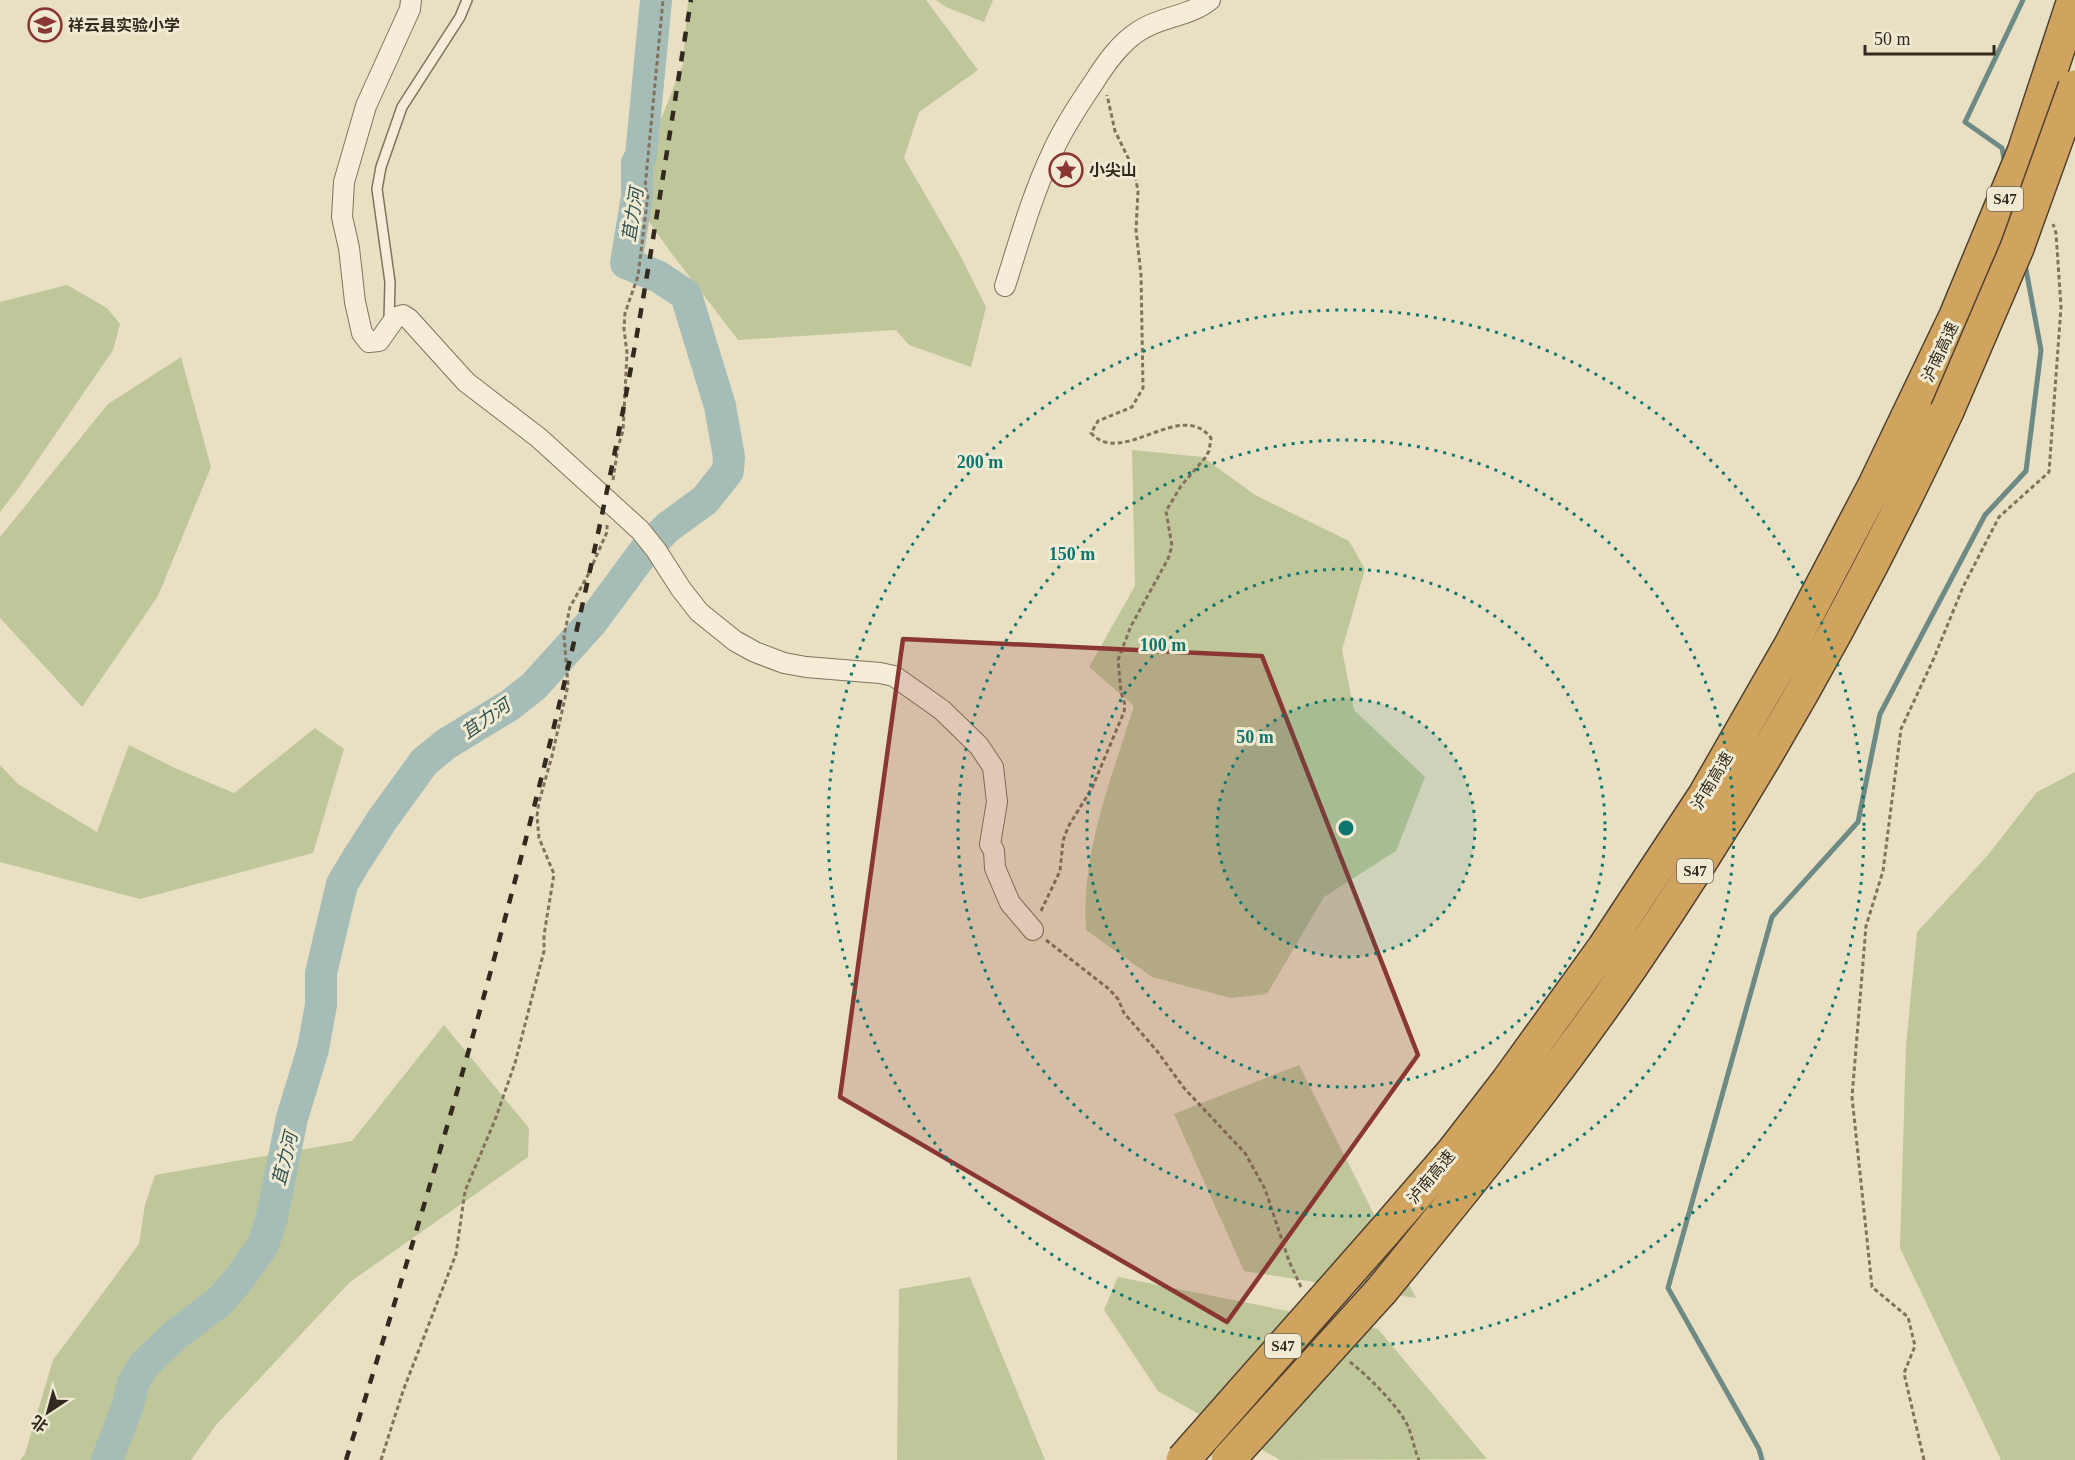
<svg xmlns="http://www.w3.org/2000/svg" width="2075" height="1460" font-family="'Times New Roman','Noto Sans SC',serif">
<rect width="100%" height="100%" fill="#e9e0c4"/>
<path fill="#bec69a" d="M688 0H926L978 70 919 112 904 158 960 255 986 307 971 367 909 345 896 330 738 340 669 250 631 195 683 64Z
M936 0H993L984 22 946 7Z
M67 285 107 308 120 324 113 350 20 486 0 512V302Z
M181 357 211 467 158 596 82 707 0 618V537L108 404Z
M1132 450 1203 457 1255 495 1349 541 1365 569 1342 650 1354 710 1425 777 1396 851 1324 897 1267 994 1231 998 1152 977 1086 930C1081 852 1111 780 1134 706L1089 667 1135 586Z
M315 728 344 749 313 853 140 899 0 862V765L18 784 97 832 129 745 177 769 234 793Z
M2075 772V1460H2001L1900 1248 1906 1046 1917 932 1988 855 2037 792Z
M444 1025 529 1128 528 1157 350 1282 216 1425 191 1460H20L25 1454 53 1360 139 1244 145 1205 155 1175 352 1141Z
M1299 1065 1416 1298 1244 1271 1174 1114Z
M970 1277 1045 1460H897L899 1289Z
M1118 1277 1378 1329 1487 1459 1280 1460 1158 1391 1104 1310Z"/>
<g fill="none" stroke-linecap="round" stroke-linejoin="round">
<path stroke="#6e8a84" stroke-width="5" d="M2005 164 2002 148 1965 122 2023 0
M1762 1460 1759 1449 1668 1288 1772 917 1858 822 1880 714 1985 515 2026 471 2041 350 2025 264"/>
<path stroke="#a6bdb7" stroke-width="32" d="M107 1460 128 1405 133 1383 144 1365 173 1337 220 1301 239 1279 263 1245 272 1217 292 1118 313 1049 321 1005V973L342 884 357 859 382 820 424 762 446 744 510 705 534 686 592 622 646 549 668 527 705 500 728 471 729 457 720 406 686 295 659 277 626 263 637 196V163L641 156 656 0"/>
<defs>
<path id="service" d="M389 321 390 282 377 189 381 167 402 107 460 17 467 0"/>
<path id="minor" d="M411 0 410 9 366 106 344 182 342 217 349 248 355 302 362 333 369 342 379 341 396 317 403 315 409 319 466 382 539 438 640 530 656 550 681 589 699 612 735 641 755 652 784 663 806 667 880 673 894 676 942 710 979 746 993 767 997 802 990 844 994 851 995 868 1010 903 1033 930
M1005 286C1019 242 1032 195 1052 153 1063 128 1079 104 1094 82 1106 63 1120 43 1139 31 1161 16 1189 17 1210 0"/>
<path id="motorway" d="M1384 1232 1453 1152 1508 1081 1604 948 1705 795 1791 645 1875 485 1956 316 2024 152 2074 0
M1381 1291C1468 1185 1554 1079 1632 965 1752 790 1857 604 1947 411"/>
</defs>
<use href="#service" stroke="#82725d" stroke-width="12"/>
<use href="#minor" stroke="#82725d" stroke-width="22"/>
<use href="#motorway" stroke="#504130" stroke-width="36"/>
<path stroke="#82725d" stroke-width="3" stroke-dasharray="4.5 3" stroke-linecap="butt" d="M613 480 618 447 623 431 627 353 624 329 625 313 638 276 648 194 645 188 663 0
M1041 911 1060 871 1063 841 1068 827 1092 788 1124 712 1125 705 1121 692 1118 660 1131 626 1168 559 1172 546 1166 511 1181 486 1205 458 1209 451 1211 438C1181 398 1122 468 1091 433L1098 421 1132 407 1143 388 1141 275 1136 230 1138 191 1134 170 1115 131 1107 95
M1046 940 1109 989 1118 999 1124 1013 1157 1051 1184 1088 1245 1153 1265 1189 1289 1261 1301 1287
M1350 1362C1367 1375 1402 1409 1409 1429 1413 1439 1414 1449 1419 1460
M381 1460 403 1391 456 1254 465 1191 495 1120 515 1063 544 951V935L554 874 539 838 537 816 539 802 552 756 568 685 564 636 570 607 588 575 607 532V525
M1924 1460 1904 1373 1915 1346 1908 1317 1872 1287 1852 1097 1866 926 1883 871 1901 729 1934 658 1963 587 1999 517 2049 472 2061 307 2056 233 2053 224"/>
<use href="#service" stroke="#f5edd7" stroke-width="9"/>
<use href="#minor" stroke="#f5edd7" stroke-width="20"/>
<use href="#motorway" stroke="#d0a45e" stroke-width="33"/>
<path stroke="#332a1f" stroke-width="4.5" stroke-dasharray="10 10" stroke-linecap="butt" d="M346 1460C449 1132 545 799 613 461 644 309 666 154 691 0"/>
<defs>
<path id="motorway-bridge" d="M1947 411 2017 248 2075 87
M1183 1460 1384 1232
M1228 1460 1381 1291"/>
</defs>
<use href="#motorway-bridge" stroke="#504130" stroke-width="36" stroke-linecap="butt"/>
<use href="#motorway-bridge" stroke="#d0a45e" stroke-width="33"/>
</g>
<path fill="#8a3733" fill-opacity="0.2" stroke="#8a3733" stroke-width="4.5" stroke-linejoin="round" d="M903 639 1262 656 1418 1055 1227 1322 840 1097Z"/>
<circle cx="1346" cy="828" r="129" fill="#0f766e" fill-opacity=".12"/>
<g fill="none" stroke="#0f766e" stroke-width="3" stroke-dasharray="3 6">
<circle cx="1346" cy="828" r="129"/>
<circle cx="1346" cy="828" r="259"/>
<circle cx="1346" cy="828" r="388"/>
<circle cx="1346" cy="828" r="518"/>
</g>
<defs>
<symbol id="school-ring" viewBox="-11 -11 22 22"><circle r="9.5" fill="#f1ead3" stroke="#8a3733" stroke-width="1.5"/><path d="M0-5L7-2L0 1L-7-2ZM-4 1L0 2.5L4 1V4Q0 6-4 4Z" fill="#8a3733"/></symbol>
<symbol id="sight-ring" viewBox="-11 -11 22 22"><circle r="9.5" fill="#f1ead3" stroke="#8a3733" stroke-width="1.5"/><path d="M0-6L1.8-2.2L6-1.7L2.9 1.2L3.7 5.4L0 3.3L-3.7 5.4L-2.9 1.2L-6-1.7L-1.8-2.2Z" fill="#8a3733"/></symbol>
</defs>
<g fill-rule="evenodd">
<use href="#school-ring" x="26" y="6" width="38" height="38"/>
<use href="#sight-ring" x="1047" y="151" width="38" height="38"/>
</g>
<g text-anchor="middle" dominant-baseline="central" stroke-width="6" stroke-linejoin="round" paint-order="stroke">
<g fill="#f1ead3" stroke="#6c6455" stroke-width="1.5">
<rect x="1987" y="187" width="36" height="24" rx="4.5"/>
<rect x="1677" y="859" width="36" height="24" rx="4.5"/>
<rect x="1265" y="1334" width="36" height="24" rx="4.5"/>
</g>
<g font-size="15" font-weight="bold" fill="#332a1f">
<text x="2005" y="199">S47</text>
<text x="1695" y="871">S47</text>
<text x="1283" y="1346">S47</text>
</g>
<g font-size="16" font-weight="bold" fill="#332a1f" stroke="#f1ead3" text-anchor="start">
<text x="68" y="25">祥云县实验小学</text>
<text x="1089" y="170">小尖山</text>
</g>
<g font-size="16" fill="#332a1f" stroke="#f1ead3">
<text transform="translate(1940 352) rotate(-65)">泸南高速</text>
<text transform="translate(1712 781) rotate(-59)">泸南高速</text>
<text transform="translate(1431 1177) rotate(-50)">泸南高速</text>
</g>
<g font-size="18" font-style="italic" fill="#305251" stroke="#f1ead3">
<text transform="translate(633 215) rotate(-81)">苴力河</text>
<text transform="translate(486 719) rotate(-35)">苴力河</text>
<text transform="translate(285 1159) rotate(-76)">苴力河</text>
</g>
</g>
<circle cx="1346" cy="828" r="9" fill="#0f766e" stroke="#f1ead3" stroke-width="3"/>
<g font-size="18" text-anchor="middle" font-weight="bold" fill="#0f766e" stroke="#f1ead3" stroke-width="6" stroke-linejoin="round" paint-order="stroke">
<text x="980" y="468">200 m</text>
<text x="1072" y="560">150 m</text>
<text x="1163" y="651">100 m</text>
<text x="1255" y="743">50 m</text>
</g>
<g transform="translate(48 1412) rotate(216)" stroke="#f1ead3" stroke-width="4.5" paint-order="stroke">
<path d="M0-4.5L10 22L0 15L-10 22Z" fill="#332a1f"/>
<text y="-9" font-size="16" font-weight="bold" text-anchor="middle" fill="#332a1f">北</text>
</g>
<path d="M1865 45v9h129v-9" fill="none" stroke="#332a1f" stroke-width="3"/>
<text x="1874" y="45" font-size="18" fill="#332a1f" stroke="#f1ead3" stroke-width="4.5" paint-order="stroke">50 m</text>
</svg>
